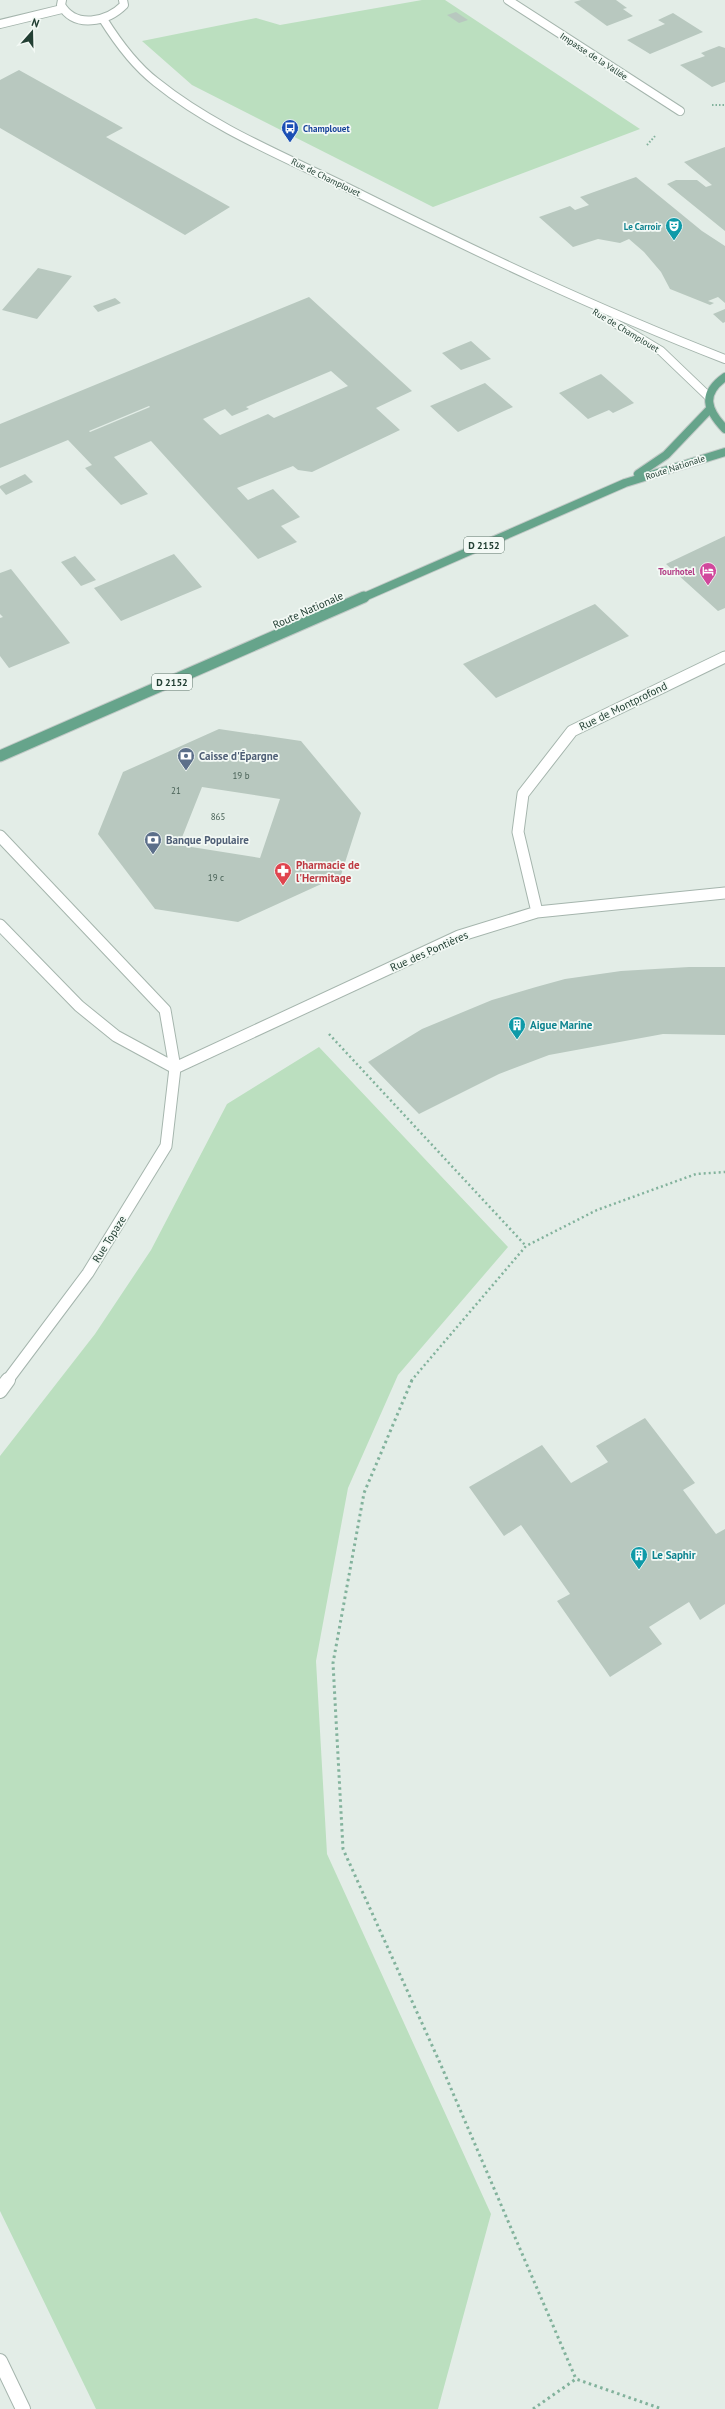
<svg xmlns="http://www.w3.org/2000/svg" width="725" height="2409" font-family="'PT Sans',sans-serif">
<rect width="100%" height="100%" fill="#e3ede7"/>
<path fill="#bbdfbf" d="M422 0H445L640 129 433 207 192 85 142 41 256 18 280 25Z
M319 1047 508 1247 398 1375 348 1488 316 1661 327 1854 491 2214 438 2409H96L0 2211V1456L95 1334 151 1250 227 1104Z"/>
<path fill="#b8c8bf" fill-rule="evenodd" d="M581 0H616L627 8 623 9 633 16 607 26 574 2Z
M456 12 468 20 459 23 447 15Z
M673 13 703 32 650 54 627 40 665 24 658 20Z
M719 46 725 48V82L712 87 680 65 705 56 701 53Z
M19 70 123 128 106 137 230 207 185 235 0 128V80Z
M725 147V231L667 184 676 180H697L706 187 712 185 684 162Z
M636 177 702 231 725 246V303L718 297 708 301 714 303 710 305 670 289 661 272 644 252 629 239 620 243 598 239 573 247 539 217 570 206 575 210 589 205 580 197Z
M38 268 72 276 37 319 2 310Z
M309 297 412 391 376 408 400 430 312 472 298 470 293 466 237 488 248 500 273 489 300 517 281 526 297 542 258 559 151 441 114 457 148 494 121 505 85 468 92 465 68 440 0 468V424ZM331 371 348 386 274 418 268 414 220 435 203 419 225 409 232 416 249 409 246 407ZM149 406 150 407 90 432 89 431Z
M115 298 121 303 98 312 93 306Z
M725 309V322L723 323 713 314Z
M471 341 491 359 461 370 442 353Z
M601 374 634 403 613 413 609 410 588 419 559 393Z
M485 383 513 407 458 432 430 406Z
M25 474 33 482 6 495 0 488V486Z
M725 536V608L718 611 666 564Z
M174 554 202 587 121 621 94 588Z
M75 556 96 580 81 586 61 562Z
M11 569 70 643 9 668 0 656V618L3 617 0 614V573Z
M595 604 629 636 496 698 463 664Z
M219 729 301 741 361 813 341 875 238 922 155 909 98 834 123 772ZM202 787 280 799 260 858 179 845Z
M689 967H725V1035L663 1034 549 1055 499 1074 419 1114 368 1062 422 1029 492 1000 536 987 565 979 621 971Z
M645 1418 695 1483 683 1490 716 1534 725 1529V1604L700 1620 689 1602 649 1627 662 1644 610 1677 557 1601 570 1594 521 1525 504 1536 469 1487 542 1445 571 1483 608 1462 596 1446Z"/>
<g fill="none" stroke-linecap="round" stroke-linejoin="round">
<defs>
<path id="minor-far2" d="M62 0 61 5C75 29 107 22 124 5L123 0
M508 0 680 111
M103 19C118 43 134 65 156 82 213 128 283 156 348 188 472 250 596 309 725 359
M0 24 62 9
M613 322 661 351 709 397"/>
<path id="minor-far1" d="M0 836 165 1010 175 1068 166 1146 88 1273 7 1381
M537 912 518 832 523 794 572 731 725 657
M0 925 79 1006 116 1036 175 1068
M175 1068 459 936 537 912 725 893"/>
<path id="minor" d="M0 1391 8 1380
M0 2361 23 2409"/>
<path id="major-far1" d="M725 377C701 394 707 410 725 429
M638 474 666 455 709 410
M362 598 625 483 725 452"/>
<path id="major" d="M0 756 364 597"/>
</defs>
<use href="#minor-far2" stroke="#a5b5ad" stroke-width="10"/>
<use href="#minor-far1" stroke="#a5b5ad" stroke-width="13"/>
<use href="#minor" stroke="#a5b5ad" stroke-width="16"/>
<use href="#major-far1" stroke="#c1c9c6" stroke-width="10"/>
<use href="#major" stroke="#c1c9c6" stroke-width="13"/>
<path stroke="#82b29c" stroke-width="2" stroke-dasharray="1.5 2" stroke-linecap="butt" d="M712 105H725
M647 145 656 135"/>
<path stroke="#82b29c" stroke-width="2.5" stroke-dasharray="2 3" stroke-linecap="butt" d="M329 1034 526 1246
M411 1381 526 1246 597 1210 696 1174 725 1172"/>
<path stroke="#82b29c" stroke-width="3" stroke-dasharray="2.5 3.5" stroke-linecap="butt" d="M412 1380 364 1493 333 1663 343 1849 440 2063 576 2379
M533 2409 576 2379 662 2409"/>
<use href="#minor-far2" stroke="#fff" stroke-width="8"/>
<use href="#minor-far1" stroke="#fff" stroke-width="11"/>
<use href="#minor" stroke="#fff" stroke-width="14"/>
<use href="#major-far1" stroke="#66a48b" stroke-width="8"/>
<use href="#major" stroke="#66a48b" stroke-width="11"/>
</g>
<defs>
<symbol id="bus-pin" viewBox="-11 -11 22 30"><path d="M0 17L-7.5 6A9.5 9.5 0 1 1 7.5 6Z" fill="#1a4fb4" stroke="#f3f9f5"/><path d="M-5-6H5V4H4V6H2V4H-2V6H-4V4H-5ZM-3.5-4V0h7V-4ZM-3.5 1.2v1.5H-2V1.2ZM2 1.2v1.5H3.5V1.2Z" fill="#fff"/></symbol>
<symbol id="theatre-pin" viewBox="-11 -11 22 30"><path d="M0 17L-7.5 6A9.5 9.5 0 1 1 7.5 6Z" fill="#0f9aa8" stroke="#f3f9f5"/><path d="M-5-5.5Q0-4 5-5.5V0Q5 5 0 6Q-5 5-5 0ZM-3.3-2.5H-1v1.5H-3.3ZM1-2.5H3.3v1.5H1ZM-2.8 1Q0 5.5 2.8 1Z" fill="#fff"/></symbol>
<symbol id="hotel-pin" viewBox="-11 -11 22 30"><path d="M0 17L-7.5 6A9.5 9.5 0 1 1 7.5 6Z" fill="#d1479c" stroke="#f3f9f5"/><path d="M-6-4.5h1.5V1H6V5H4.5V3h-9V5H-6ZM-4 0a1.8 1.8 0 1 1 3.6 0ZM.5 0V-2.5h3Q6-2.5 6 0Z" fill="#fff"/></symbol>
<symbol id="bank-pin" viewBox="-11 -11 22 30"><path d="M0 17L-7.5 6A9.5 9.5 0 1 1 7.5 6Z" fill="#5c6f8a" stroke="#f3f9f5"/><path d="M-6-4H6V4H-6ZM0-2.3a2.3 2.3 0 1 0 0 4.6a2.3 2.3 0 1 0 0-4.6Z" fill="#fff"/></symbol>
<symbol id="pharmacy-pin" viewBox="-11 -11 22 30"><path d="M0 17L-7.5 6A9.5 9.5 0 1 1 7.5 6Z" fill="#e0444e" stroke="#f3f9f5"/><path d="M-2-6h4v4h4v4h-4v4h-4v-4h-4v-4h4Z" fill="#fff"/></symbol>
<symbol id="building-pin" viewBox="-11 -11 22 30"><path d="M0 17L-7.5 6A9.5 9.5 0 1 1 7.5 6Z" fill="#0f9aa8" stroke="#f3f9f5"/><path d="M-4-6H4V6H1V3H-1V6H-4ZM-2.5-4.3h1.7v1.8h-1.7ZM.8-4.3h1.7v1.8H.8ZM-2.5-1h1.7V.8h-1.7ZM.8-1h1.7V.8H.8Z" fill="#fff"/></symbol>
</defs>
<g fill-rule="evenodd">
<use href="#bus-pin" x="280" y="118" width="20" height="27"/>
<use href="#theatre-pin" x="664" y="216" width="20" height="27"/>
<use href="#hotel-pin" x="698" y="561" width="20" height="27"/>
<use href="#bank-pin" x="176" y="746" width="20" height="27"/>
<use href="#bank-pin" x="143" y="830" width="20" height="27"/>
<use href="#pharmacy-pin" x="273" y="861" width="20" height="27"/>
<use href="#building-pin" x="507" y="1015" width="20" height="27"/>
<use href="#building-pin" x="629" y="1545" width="20" height="27"/>
</g>
<g text-anchor="middle" dominant-baseline="central" stroke-width="3.5" stroke-linejoin="round" paint-order="stroke">
<g font-size="9" fill="#223f33" stroke="#f3f9f5">
<text transform="translate(594 56) rotate(33)">Impasse de la Vallée</text>
<text transform="translate(326 177) rotate(26)">Rue de Champlouet</text>
<text transform="translate(626 330) rotate(31)">Rue de Champlouet</text>
<text transform="translate(675 467) rotate(-18)">Route Nationale</text>
</g>
<g font-size="9" font-weight="bold" fill="#164399" stroke="#f3f9f5" text-anchor="start">
<text x="303" y="128">Champlouet</text>
</g>
<g font-size="9" font-weight="bold" fill="#0d838f" stroke="#f3f9f5" text-anchor="end">
<text x="661" y="226">Le Carroir</text>
</g>
<g font-size="9" font-weight="bold" fill="#b23c85" stroke="#f3f9f5" text-anchor="end">
<text x="695" y="571">Tourhotel</text>
</g>
<g font-size="9" fill="#486156">
<text x="241" y="775">19 b</text>
<text x="176" y="790">21</text>
<text x="218" y="816">865</text>
<text x="216" y="877">19 c</text>
</g>
<g fill="#f3f9f5" stroke="#61776d" stroke-width="1">
<rect x="464" y="537" width="40" height="16" rx="3"/>
<rect x="152" y="674" width="40" height="16" rx="3"/>
</g>
<g font-size="10" font-weight="bold" fill="#223f33">
<text x="484" y="545">D 2152</text>
<text x="172" y="682">D 2152</text>
</g>
<g font-size="11" fill="#223f33" stroke="#f3f9f5">
<text transform="translate(308 610) rotate(-24)">Route Nationale</text>
<text transform="translate(623 706) rotate(-26)">Rue de Montprofond</text>
<text transform="translate(429 951) rotate(-24)">Rue des Pontières</text>
<text transform="translate(109 1239) rotate(-58)">Rue Topaze</text>
</g>
<g font-size="11" font-weight="bold" fill="#4e5e75" stroke="#f3f9f5" text-anchor="start">
<text x="199" y="756">Caisse d'Épargne</text>
<text x="166" y="840">Banque Populaire</text>
</g>
<g font-size="11" font-weight="bold" fill="#be3a42" stroke="#f3f9f5" text-anchor="start">
<text x="296" y="865">Pharmacie de<tspan x="296" dy="13">l'Hermitage</tspan></text>
</g>
<g font-size="11" font-weight="bold" fill="#0d838f" stroke="#f3f9f5" text-anchor="start">
<text x="530" y="1025">Aigue Marine</text>
<text x="652" y="1555">Le Saphir</text>
</g>
</g>
<g transform="translate(32 32) rotate(20)" stroke="#f3f9f5" stroke-width="3" paint-order="stroke">
<path d="M0-3L7 15L0 10L-7 15Z" fill="#223f33"/>
<text y="-6" font-size="11" font-weight="bold" text-anchor="middle" fill="#223f33">N</text>
</g>
</svg>
